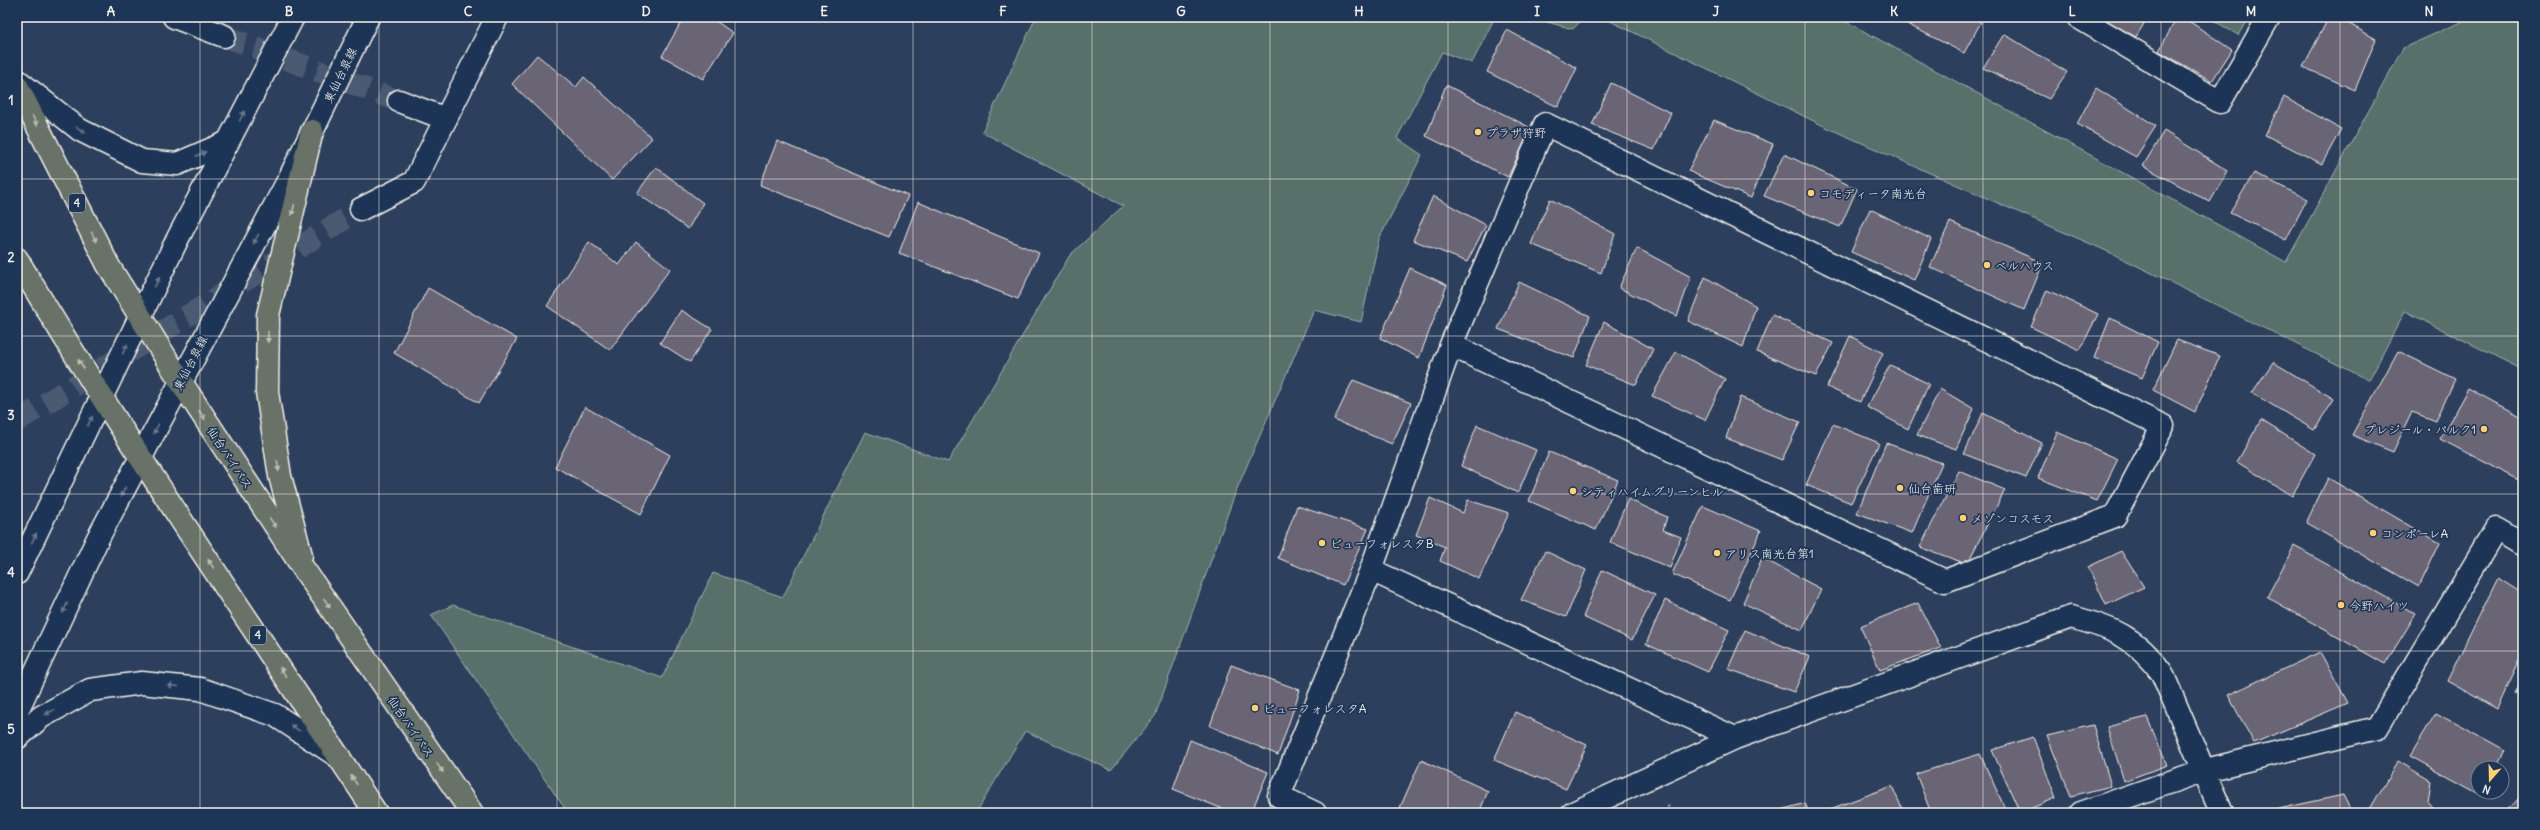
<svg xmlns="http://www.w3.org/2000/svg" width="2540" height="830" font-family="Delius,'Klee One',sans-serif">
<rect width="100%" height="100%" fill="#2c3f5d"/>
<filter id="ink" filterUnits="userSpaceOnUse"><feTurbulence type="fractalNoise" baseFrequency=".025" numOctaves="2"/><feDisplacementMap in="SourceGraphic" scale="8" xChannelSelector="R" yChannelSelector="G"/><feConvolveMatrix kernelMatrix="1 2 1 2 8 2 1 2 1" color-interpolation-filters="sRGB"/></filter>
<g filter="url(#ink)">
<path fill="#586f6b" stroke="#a6b0aa" d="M1036 17H1495L1472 63 1442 52 1397 138 1422 155 1379 239 1361 322 1314 310 1236 491 1155 716 1111 770 1025 731 976 813H568L431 615 453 605 662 678 713 573 783 597 865 432 948 462 1070 255 1123 206 982 132Z
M1529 17H1585L1573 29Z
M1602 17H1838L2286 262 2403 48 2466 20 2468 17H2523V370L2405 311 2369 380 2111 253 1828 128Z
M2208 17H2249L2238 35Z"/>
<path fill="#6a6575" stroke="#f4f1e8" d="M684 17H710L733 33 703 79 662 56Z
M1971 17 1981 22 1964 53 1895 18Z
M2100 17H2148L2136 37Z
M2177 17H2183L2232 50 2212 81 2159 51Z
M2329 17H2337L2376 39 2355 90 2303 67Z
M1507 30 1577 68 1558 107 1487 72Z
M2004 34 2067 72 2049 99 1983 68Z
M537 55 576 87 584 77 652 138 612 180 512 84Z
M1611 83 1671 113 1654 150 1592 125Z
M1446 85 1531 128 1508 177 1426 136Z
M2096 88 2156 126 2136 157 2077 124Z
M2284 97 2341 129 2322 164 2265 135Z
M1714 120 1773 144 1751 198 1688 171Z
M2164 131 2228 171 2210 202 2143 166Z
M777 141 908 196 889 237 760 185Z
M1784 154 1857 189 1840 227 1764 196Z
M656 167 703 203 688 229 637 193Z
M2254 173 2307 199 2286 240 2230 213Z
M1433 196 1486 225 1467 262 1413 240Z
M1550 199 1615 234 1601 273 1531 244Z
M918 202 1039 253 1018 299 899 253Z
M1870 209 1931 239 1914 280 1851 252Z
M1950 222 2043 263 2024 310 1930 267Z
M589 242 619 265 636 242 670 269 610 350 547 306Z
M1637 248 1691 277 1677 316 1619 288Z
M1410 268 1447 285 1419 358 1380 338Z
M1705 277 1756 306 1743 347 1688 321Z
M1519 282 1590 316 1574 358 1498 329Z
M428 288 517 339 479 403 394 353Z
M2047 290 2098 314 2080 350 2031 327Z
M681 310 712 329 690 362 660 343Z
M1772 315 1833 343 1816 376 1757 352Z
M2110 318 2158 342 2142 378 2094 358Z
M1604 322 1653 349 1636 385 1586 365Z
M1850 336 1883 353 1860 402 1827 387Z
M2177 340 2220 356 2195 412 2153 390Z
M2398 351 2455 379 2436 421 2412 412 2393 452 2352 435Z
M1676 352 1725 379 1705 420 1652 396Z
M2273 362 2334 399 2314 430 2252 393Z
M1890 365 1929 384 1908 429 1867 407Z
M1353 380 1411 403 1392 444 1334 420Z
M2468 388 2523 418V482L2440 439Z
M1940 389 1974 409 1956 449 1917 435Z
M1740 397 1800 422 1782 460 1726 438Z
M585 407 670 455 641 514 555 467Z
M1983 413 2042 443 2026 478 1964 454Z
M2261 420 2315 454 2292 496 2237 462Z
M1833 424 1879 443 1851 503 1806 485Z
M1477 425 1536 450 1518 493 1461 466Z
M2057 432 2118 459 2097 501 2038 478Z
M1886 443 1942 463 1912 533 1857 513Z
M1549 452 1618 480 1596 530 1529 501Z
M1959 471 2005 490 1967 564 1920 547Z
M2328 478 2440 543 2419 587 2306 523Z
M1430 498 1463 513 1468 500 1509 513 1479 579 1440 561 1445 547 1416 535Z
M1628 499 1667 517 1663 530 1681 537 1670 568 1610 542Z
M1297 506 1368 529 1343 585 1278 558Z
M1703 506 1761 531 1730 600 1672 574Z
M2294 546 2416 614 2385 664 2267 597Z
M1545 551 1586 570 1566 617 1521 600Z
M2121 551 2144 587 2106 605 2088 567Z
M1762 558 1821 589 1802 630 1743 603Z
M1602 570 1655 595 1632 640 1583 617Z
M2498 578 2523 594V653L2497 709 2447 681Z
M1665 600 1729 630 1708 672 1646 644Z
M1918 603 1941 648 1880 670 1860 626Z
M1745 630 1810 657 1794 692 1728 669Z
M2320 652 2348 703 2254 743 2228 695Z
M1231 665 1300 690 1278 755 1210 726Z
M2523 680V697L2515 693Z
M1515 712 1587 745 1566 789 1494 760Z
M2436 713 2505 751 2496 768H2478V792H2482L2481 795 2410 756Z
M2147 717 2167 765 2124 781 2107 727Z
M2093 725 2111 786 2071 796 2047 736Z
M2033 737 2056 798 2020 813 1992 750Z
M1190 740 1268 772 1251 813H1233L1173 789Z
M1980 754 2007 813H1931L1916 774Z
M1421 760 1488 791 1479 813H1409L1399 810Z
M2398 761 2431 781 2428 801 2433 807 2429 813H2372L2370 809Z
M1892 786 1904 813 1822 812Z
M2523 793V813H2509L2507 812Z
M2343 795 2352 813H2276L2274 810Z
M1805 803 1809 813H1771Z"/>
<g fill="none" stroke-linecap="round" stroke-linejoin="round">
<path stroke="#4a5a72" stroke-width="22" stroke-dasharray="22 11" stroke-linecap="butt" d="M224 36 399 101
M17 421 361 209"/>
<defs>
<path id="street" d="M174 17 224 36
M2078 17 2220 102 2269 17
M399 101 446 119
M361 209 414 182 497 17
M1371 570 1735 738
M1315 813 1279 796 1371 570 1451 345 1545 124 2163 426 2115 516 1945 581 1451 345
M1573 813 1735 738 2071 617C2113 628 2136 637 2162 673L2222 813
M2081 813 2202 771 2377 728 2496 529 2523 545"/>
<path id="secondary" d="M17 80 80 130 142 161 177 164 228 142
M17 573 177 240 293 17
M17 711 98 538 289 179 368 17
M17 738 41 717 90 690 142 683 200 689 275 715 339 757"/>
<path id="highway" d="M17 86 108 265 181 382 305 571 472 813
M17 259C129 448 255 630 376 813
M301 555 280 476 267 392 268 315 312 131"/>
</defs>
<use href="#street" stroke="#f4f1e8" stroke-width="25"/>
<use href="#secondary" stroke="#f4f1e8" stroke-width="25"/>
<use href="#highway" stroke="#f4f1e8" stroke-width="25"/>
<path stroke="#f4f1e8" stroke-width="2.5" stroke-dasharray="1 3" stroke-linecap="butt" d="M1668 806 1671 813"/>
<use href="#street" stroke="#1d3557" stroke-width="22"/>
<use href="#secondary" stroke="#1d3557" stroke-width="22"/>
<use href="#highway" stroke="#687266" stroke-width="22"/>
</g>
<defs><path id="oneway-solid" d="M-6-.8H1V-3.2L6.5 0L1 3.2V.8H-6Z"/></defs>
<g fill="#68778a">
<use href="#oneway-solid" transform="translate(242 116) rotate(-63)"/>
<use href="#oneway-solid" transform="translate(81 130) rotate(33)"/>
<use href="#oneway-solid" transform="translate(201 154) rotate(-24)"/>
<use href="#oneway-solid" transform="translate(256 239) rotate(118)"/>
<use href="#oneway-solid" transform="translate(157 282) rotate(-65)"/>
<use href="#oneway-solid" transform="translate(125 349) rotate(-64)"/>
<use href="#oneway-solid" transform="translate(90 421) rotate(-64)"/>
<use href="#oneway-solid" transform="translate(156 429) rotate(118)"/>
<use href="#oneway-solid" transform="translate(123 492) rotate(118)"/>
<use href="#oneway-solid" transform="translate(34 538) rotate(-65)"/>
<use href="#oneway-solid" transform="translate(65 608) rotate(115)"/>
<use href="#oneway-solid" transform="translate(173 686) rotate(-175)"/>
<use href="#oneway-solid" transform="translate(50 712) rotate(151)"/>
<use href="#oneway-solid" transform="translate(295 728) rotate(-146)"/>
</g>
<g fill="#bcbeb4">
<use href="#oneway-solid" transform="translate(35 121) rotate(63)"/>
<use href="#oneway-solid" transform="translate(293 210) rotate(104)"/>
<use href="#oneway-solid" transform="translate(94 237) rotate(63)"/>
<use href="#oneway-solid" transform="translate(268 337) rotate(92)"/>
<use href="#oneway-solid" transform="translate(81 364) rotate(-123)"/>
<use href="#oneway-solid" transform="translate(202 415) rotate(57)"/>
<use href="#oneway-solid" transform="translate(278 466) rotate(81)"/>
<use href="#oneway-solid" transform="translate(273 523) rotate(56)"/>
<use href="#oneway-solid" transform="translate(211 564) rotate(-123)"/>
<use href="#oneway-solid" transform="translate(327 603) rotate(56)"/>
<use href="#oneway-solid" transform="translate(283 672) rotate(-123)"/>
<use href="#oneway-solid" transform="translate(440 768) rotate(54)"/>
<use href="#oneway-solid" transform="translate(354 780) rotate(-123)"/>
</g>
</g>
<path fill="none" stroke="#f4f1e8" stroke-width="1" stroke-opacity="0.55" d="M200 17V813M379 17V813M557 17V813M735 17V813M913 17V813M1092 17V813M1270 17V813M1448 17V813M1627 17V813M1805 17V813M1983 17V813M2161 17V813M2340 17V813M17 179H2523M17 336H2523M17 494H2523M17 651H2523"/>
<g fill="#ffd166" stroke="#1d3557" stroke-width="1.5">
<circle cx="1478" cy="132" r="4"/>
<circle cx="1811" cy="193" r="4"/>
<circle cx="1987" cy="265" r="4"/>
<circle cx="2484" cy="429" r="4"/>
<circle cx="1900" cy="488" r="4"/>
<circle cx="1573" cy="491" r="4"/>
<circle cx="1963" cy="518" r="4"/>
<circle cx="2373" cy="533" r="4"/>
<circle cx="1322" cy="543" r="4"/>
<circle cx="1717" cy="553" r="4"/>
<circle cx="2341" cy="605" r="4"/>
<circle cx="1255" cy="708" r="4"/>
</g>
<g text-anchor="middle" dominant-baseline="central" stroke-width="3.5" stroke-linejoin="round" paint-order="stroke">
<g fill="#1d3557" stroke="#b4b9bc" stroke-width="1">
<rect x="69" y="194" width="16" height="18" rx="3"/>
<rect x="250" y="626" width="16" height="18" rx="3"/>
</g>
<g font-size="11" font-weight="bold" fill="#f4f1e8">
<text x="77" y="203">4</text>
<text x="258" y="635">4</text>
</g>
<g font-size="12" fill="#f4f1e8" stroke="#1d3557">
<text transform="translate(340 75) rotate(-64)">東仙台泉線</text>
<text transform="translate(190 363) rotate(-63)">東仙台泉線</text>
<text transform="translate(230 458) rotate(57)">仙台バイパス</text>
<text transform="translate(411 727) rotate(56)">仙台バイパス</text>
</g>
<g font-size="12" fill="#f4f1e8" stroke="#1d3557" text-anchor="start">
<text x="1486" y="132">プラザ狩野</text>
<text x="1819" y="193">コモディータ南光台</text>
<text x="1995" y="265">ベルハウス</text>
<text x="2476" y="429" text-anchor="end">プレジール・パルク1</text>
<text x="1908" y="488">仙台歯研</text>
<text x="1581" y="491">シティハイムグリーンヒル</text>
<text x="1971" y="518">メゾンコスモス</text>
<text x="2381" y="533">コンポーレA</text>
<text x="1330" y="543">ビューフォレスタB</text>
<text x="1725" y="553">アリス南光台第1</text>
<text x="2349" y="605">今野ハイツ</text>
<text x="1263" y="708">ビューフォレスタA</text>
</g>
</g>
<rect width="2540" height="830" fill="none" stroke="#1d3557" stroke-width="44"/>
<g transform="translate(2490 780) rotate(200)"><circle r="19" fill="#1d3557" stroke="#738091"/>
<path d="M0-3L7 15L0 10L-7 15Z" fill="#ffd166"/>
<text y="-6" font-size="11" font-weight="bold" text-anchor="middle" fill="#f4f1e8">N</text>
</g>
<rect x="22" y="22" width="2496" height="786" fill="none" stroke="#f4f1e8" stroke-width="1.5"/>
<g font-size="13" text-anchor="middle" font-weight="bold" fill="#f4f1e8">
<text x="111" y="16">A</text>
<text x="289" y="16">B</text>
<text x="468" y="16">C</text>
<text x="646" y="16">D</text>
<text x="824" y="16">E</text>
<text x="1003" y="16">F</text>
<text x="1181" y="16">G</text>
<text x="1359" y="16">H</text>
<text x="1537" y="16">I</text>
<text x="1716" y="16">J</text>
<text x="1894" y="16">K</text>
<text x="2072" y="16">L</text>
<text x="2251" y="16">M</text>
<text x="2429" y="16">N</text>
<text x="11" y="105">1</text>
<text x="11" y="262">2</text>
<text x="11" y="420">3</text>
<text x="11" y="577">4</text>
<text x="11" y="734">5</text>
</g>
</svg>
